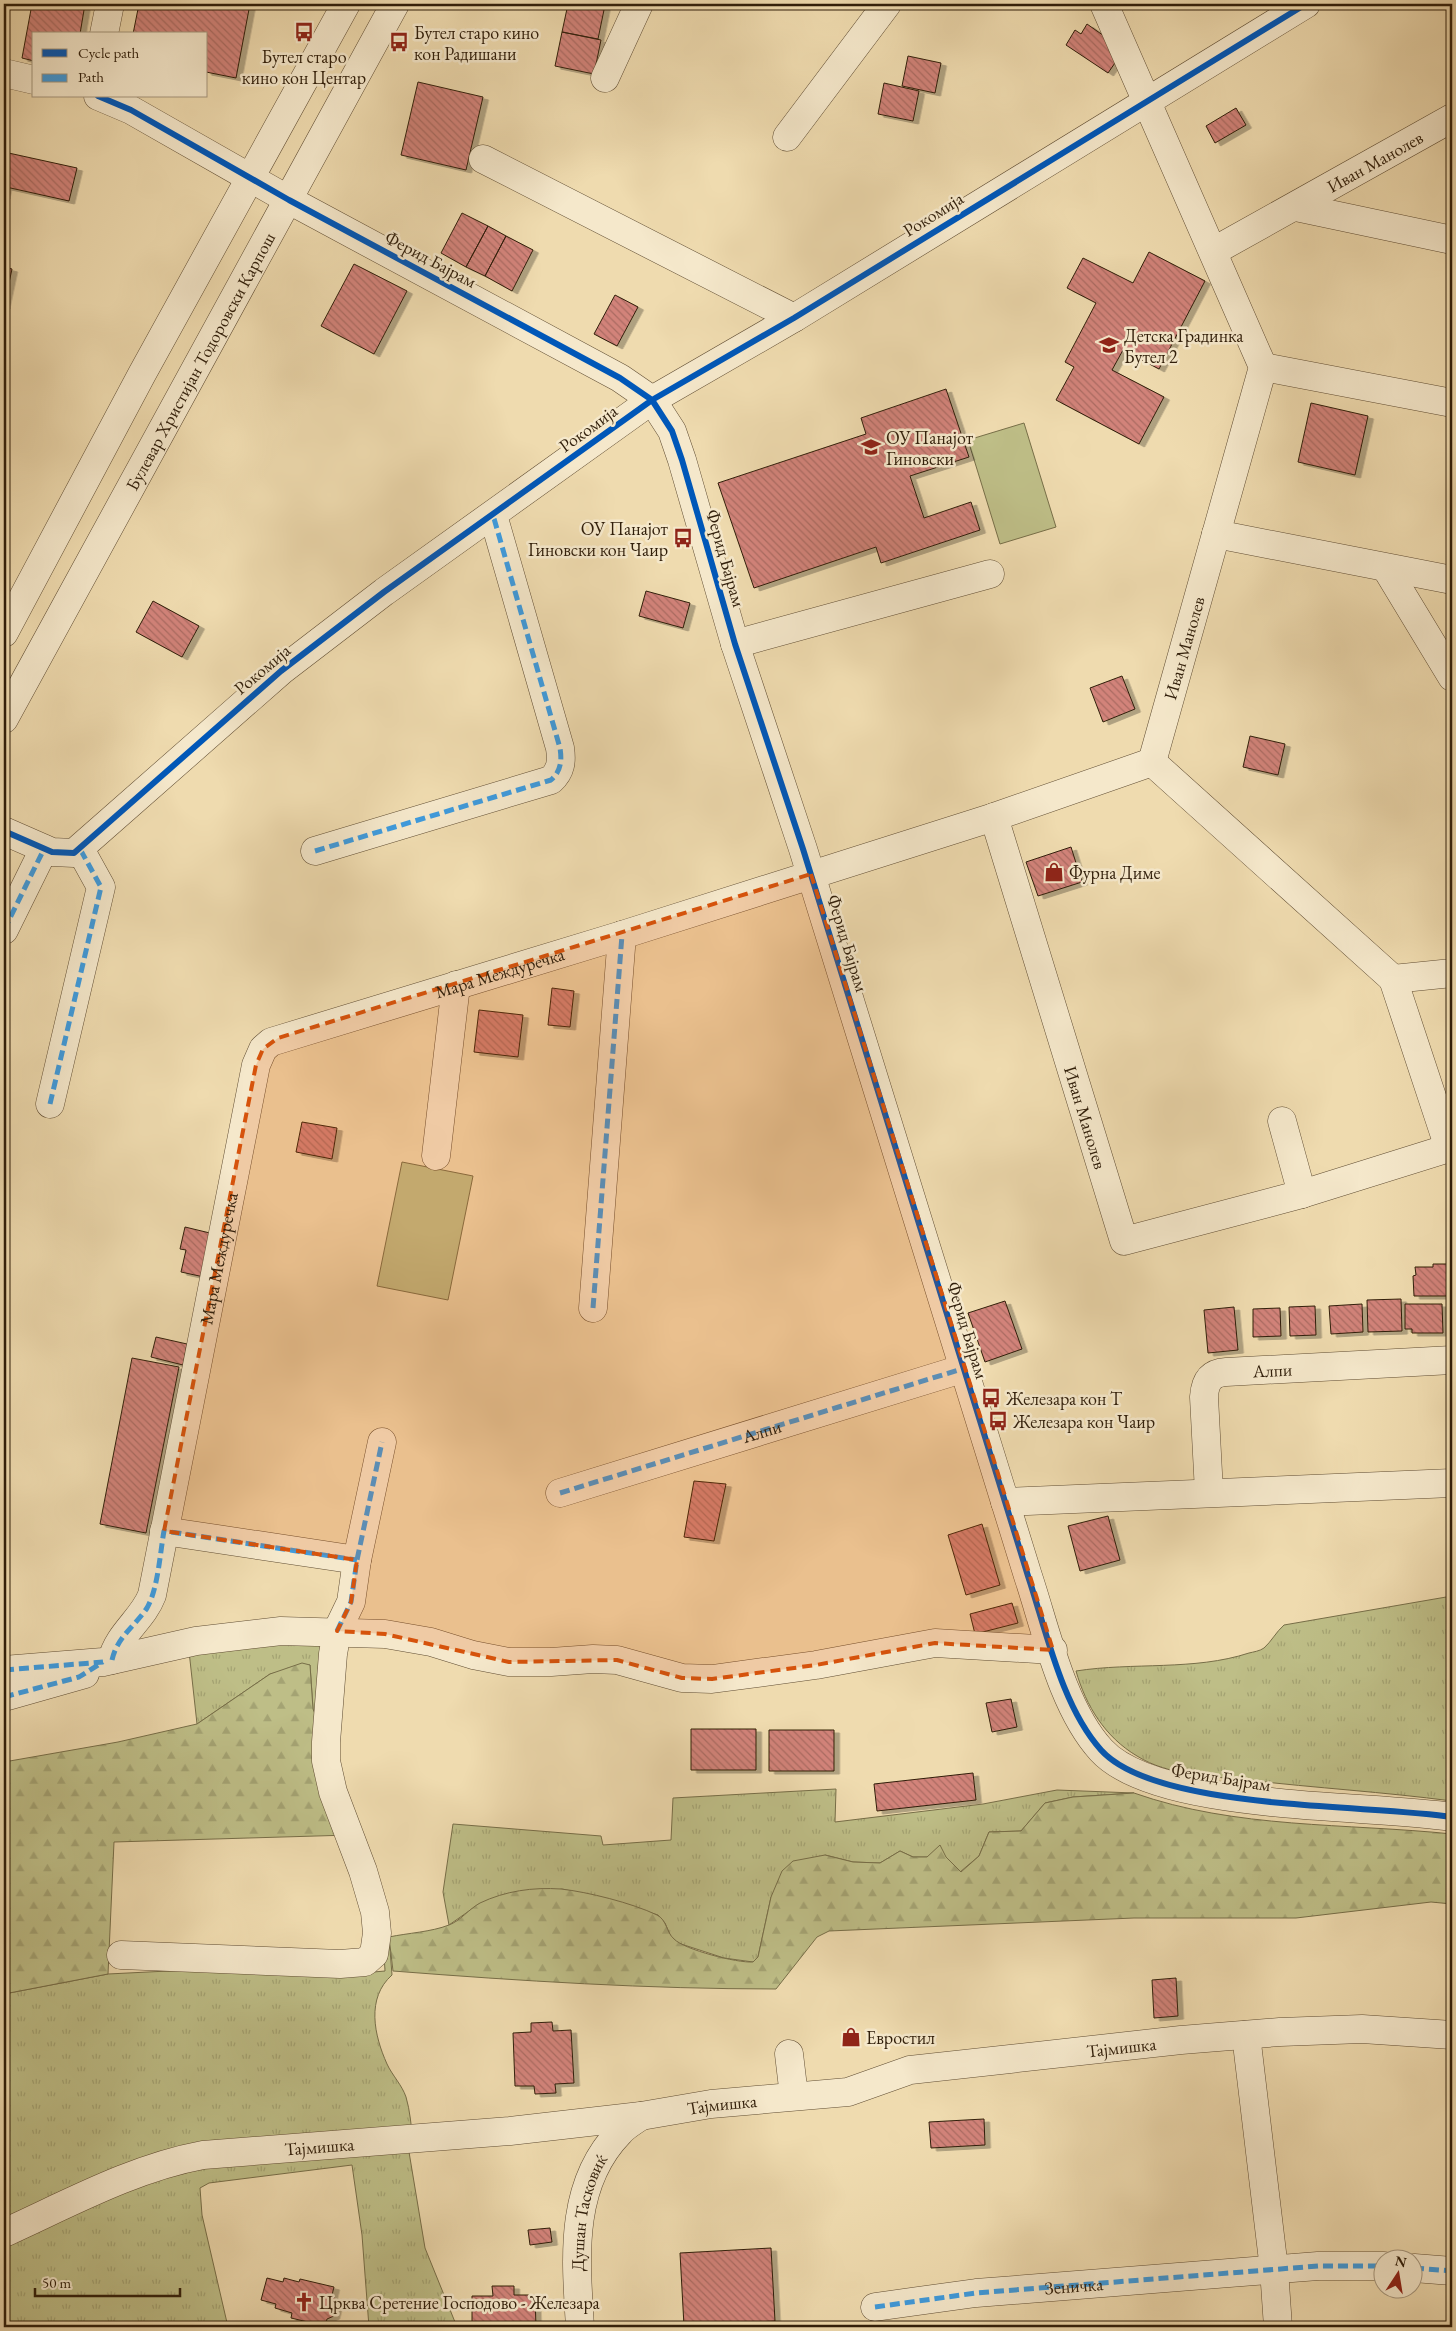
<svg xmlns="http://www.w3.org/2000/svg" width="1456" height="2331" font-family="'EB Garamond',serif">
<defs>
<pattern id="grass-tufts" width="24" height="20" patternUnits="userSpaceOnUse" patternTransform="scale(1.25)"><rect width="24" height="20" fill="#bebe87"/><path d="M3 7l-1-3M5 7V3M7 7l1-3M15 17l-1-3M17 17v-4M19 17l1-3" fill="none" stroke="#a4a373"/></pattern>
<pattern id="forest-firs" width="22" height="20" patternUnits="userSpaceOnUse" patternTransform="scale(1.25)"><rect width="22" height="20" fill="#bebe87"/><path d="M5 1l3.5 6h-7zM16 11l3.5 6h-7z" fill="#a4a373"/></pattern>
<pattern id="building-back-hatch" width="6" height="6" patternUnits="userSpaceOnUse" patternTransform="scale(1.25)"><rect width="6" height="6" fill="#d2837a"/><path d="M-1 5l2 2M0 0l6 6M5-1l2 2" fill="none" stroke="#ab6b62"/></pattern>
<filter id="shadow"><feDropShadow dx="5.5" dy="3" stdDeviation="0" flood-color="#0004"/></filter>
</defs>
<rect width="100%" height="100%" fill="#efdbaf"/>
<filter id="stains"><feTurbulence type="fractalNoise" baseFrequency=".004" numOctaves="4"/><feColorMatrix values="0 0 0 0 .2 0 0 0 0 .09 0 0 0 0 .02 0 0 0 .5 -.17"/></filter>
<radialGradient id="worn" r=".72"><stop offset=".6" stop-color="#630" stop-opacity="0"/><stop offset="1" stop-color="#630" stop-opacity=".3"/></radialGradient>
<path fill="url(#grass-tufts)" stroke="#776e48" d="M1452 1596V1801C1384 1792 1316 1788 1247 1780 1210 1776 1169 1776 1137 1756 1105 1737 1086 1706 1076 1671 1133 1662 1194 1671 1249 1653 1253 1652 1260 1651 1264 1648 1271 1642 1276 1632 1284 1625Z
M337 1631 326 1742 313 1709 310 1665 270 1674 197 1724 188 1642Z
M836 1789 835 1822 983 1804 1057 1790 1134 1793 1073 1797 1045 1803 1021 1831 989 1832 979 1856 960 1872 946 1857H913L900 1851 880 1863 853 1862 825 1855 771 1897 758 1957 753 1962 724 1958 678 1943 671 1937 665 1923 658 1915 603 1898 562 1889 479 1904 449 1925 443 1892 453 1824 601 1836 603 1845 671 1840 673 1798Z
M389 1937 392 1975C366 1998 374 2035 387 2064 392 2075 402 2085 406 2097 410 2110 411 2126 413 2139L407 2140 425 2248 457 2327H369L362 2235 352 2165 209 2183 200 2188 202 2215 228 2327H4V1994L108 1974 188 1970 362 1973 385 1971 383 1938Z"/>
<path fill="url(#forest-firs)" stroke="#776e48" d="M302 1663 310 1665 313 1709 326 1742 350 1835 114 1842 108 1974 4 1994V1762L118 1742 197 1724 270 1674Z
M1134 1793C1236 1829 1346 1823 1452 1834V1904L1431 1902 1296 1918H1134L829 1931 817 1937 776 1989C648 1989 521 1981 393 1971L389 1937C408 1933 431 1932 449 1925 460 1921 469 1909 480 1903 505 1891 533 1887 561 1889 588 1892 632 1903 657 1915 667 1920 666 1932 674 1939 685 1950 737 1963 753 1962L758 1957 771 1897 782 1871 793 1861 825 1855 853 1862 880 1863 900 1851 913 1857H927L940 1845 946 1857 961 1872 979 1856 989 1832 1021 1831 1045 1803 1073 1797Z"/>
<path fill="#bebe87" stroke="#776e48" d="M1024 423 1056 527 1000 544 968 440Z
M402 1162 473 1176 448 1300 377 1286Z"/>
<path fill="url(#building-back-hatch)" stroke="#301e0a" filter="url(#shadow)" d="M32 4H85L80 34H34V61L22 58Z
M139 4H250L236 78 206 72V34H133Z
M568 4 605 5 598 39 562 32Z
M1087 24 1124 50 1108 73 1066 45 1075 30 1081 34Z
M562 32 601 40 594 74 555 66Z
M908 56 941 63 935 93 902 86Z
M418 82 483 97 466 170 401 155Z
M884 83 919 91 913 121 878 114Z
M1236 108 1246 125 1215 143 1206 126Z
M4 152 77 168 69 201 6 187 4 196Z
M462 213 488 226 466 267 441 253Z
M488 226 506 236 485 276 466 267Z
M506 236 533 250 512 291 485 276Z
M1149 252 1205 281 1159 369 1123 350 1112 370 1164 397 1139 444 1056 400 1074 367 1065 362 1096 303 1067 288 1083 258 1133 283Z
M354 264 407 291 374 354 321 326Z
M4 267 12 269 4 306Z
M615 295 638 307 617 346 594 334Z
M946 389 969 457 910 476 924 518 971 502 980 530 881 563 876 547 754 588 718 483 866 434 861 418Z
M1311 403 1368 416 1355 475 1298 462Z
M646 591 690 603 683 628 639 616Z
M153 601 199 626 182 657 136 632Z
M1122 676 1135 709 1103 722 1090 688Z
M1250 736 1285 744 1278 775 1243 767Z
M1071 847 1082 882 1038 896 1026 862Z
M552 988 574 991 570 1027 548 1025Z
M479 1010 523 1015 518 1057 474 1052Z
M302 1122 337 1128 332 1159 296 1152Z
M185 1227 214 1234 204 1277 181 1272 186 1250 180 1249Z
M1433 1264H1452V1296H1414L1413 1276 1416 1275 1415 1267H1433Z
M1401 1299 1402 1331 1368 1332 1367 1300Z
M1005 1301 1022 1349 985 1362 968 1313Z
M1362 1304 1363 1332 1331 1334 1329 1306Z
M1405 1304H1442L1443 1333H1412V1329H1405Z
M1315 1306 1316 1335 1290 1336 1289 1307Z
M1234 1307 1238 1350 1208 1353 1204 1310Z
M1280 1308 1281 1336 1253 1337V1309Z
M156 1337 187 1344 183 1365 151 1357Z
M132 1358 179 1367 146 1533 100 1524Z
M694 1481 726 1484 714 1541 684 1537Z
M1108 1516 1120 1560 1080 1571 1068 1526Z
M982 1524 1000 1585 966 1595 948 1535Z
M1012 1603 1018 1623 975 1634 970 1614Z
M1011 1699 1017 1727 992 1732 986 1703Z
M691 1729H756V1770H691Z
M769 1730H834V1771H769Z
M973 1773 976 1800 877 1811 874 1784Z
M1176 1978 1178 2016 1154 2018 1152 1980Z
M552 2022 553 2031 571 2030 574 2083 555 2084 556 2093 535 2094 534 2086H515L513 2033 531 2032V2023Z
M984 2119 985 2145 931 2148 929 2122Z
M550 2228 552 2242 530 2245 528 2230Z
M771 2248 775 2321 684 2326 680 2253Z
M267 2278 283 2282 284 2278 299 2282 300 2279 334 2287 332 2295 338 2301 334 2316 327 2319 325 2326 291 2318 292 2313 275 2308 276 2304 261 2300Z
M492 2286H514V2295H535L536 2327H472V2296H493Z"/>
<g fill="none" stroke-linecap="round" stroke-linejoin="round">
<defs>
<g id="minor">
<path d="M1104 4 1263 367 1152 762"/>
<path d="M104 34 110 4"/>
<path d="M4 73 34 80"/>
<path d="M605 78 639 4"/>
<path d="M98 96 131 110 289 200 620 378 652 400 672 431 682 460 735 644 803 849 1028 1576C1046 1630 1062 1707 1101 1750 1156 1811 1369 1804 1452 1817"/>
<path d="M787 137 887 4"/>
<path d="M483 159 794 318"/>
<path d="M1296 207 1452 240"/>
<path id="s1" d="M1214 251 1452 118"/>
<path d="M1263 367 1452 403"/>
<path d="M1216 534 1452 580"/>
<path d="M1386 568 1452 677"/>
<path d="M4 633 142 374 346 4"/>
<path d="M735 644 990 574"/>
<path id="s2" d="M4 719 395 4"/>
<path d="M1152 762 1393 979 1452 973"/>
<path id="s3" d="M994 817 1124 1241 1302 1194 1452 1147"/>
<path d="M4 831 52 852 74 853 281 671 384 592 652 400 794 318 1306 4"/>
<path d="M315 851 551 780C561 771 562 761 560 748L493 515"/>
<path d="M4 930 44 849"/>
<path d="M1393 979 1449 1148"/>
<path d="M50 1104 101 887 80 849"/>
<path d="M1282 1121 1302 1194"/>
<path d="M436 1156 456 985"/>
<path d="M593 1308 622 935"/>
<path id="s4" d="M1209 1492 1204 1397C1205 1382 1210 1373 1226 1372L1452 1360"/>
<path id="s5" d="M560 1493 965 1368"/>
<path d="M1005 1502 1452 1483"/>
<path d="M164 1531 357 1560"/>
<path id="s6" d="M112 1660C118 1634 143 1619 152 1595L256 1065 263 1049 271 1042 622 935 994 817 1152 762"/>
<path d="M4 1670 103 1662 196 1641 281 1631 385 1634 431 1642 473 1655 509 1662H551L593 1659 617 1660 682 1678 712 1679 816 1665 935 1643 1053 1650"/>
<path d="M4 1697 85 1674"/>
<path d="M121 1955 340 1964 365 1962 374 1954 377 1933 375 1912 363 1871 333 1792 326 1761V1742L333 1654 337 1631 351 1602 357 1560 382 1442"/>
<path d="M1246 2035 1274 2269 1278 2327"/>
<path d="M789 2054 794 2096"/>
<path id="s7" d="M4 2233C68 2204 133 2168 203 2155L510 2131 641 2116 711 2104 848 2092 910 2070 1181 2040 1280 2032 1362 2029 1452 2035"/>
<path d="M1414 2268 1452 2271"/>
<path d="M875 2307 976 2293 1318 2266H1384"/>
<path id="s8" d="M580 2327C576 2260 568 2185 620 2132 625 2126 634 2121 641 2116"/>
</g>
</defs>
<use href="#minor" stroke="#604d33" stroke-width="29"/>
<use href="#minor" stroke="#f5e8cb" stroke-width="28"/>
<g stroke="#3e9bde" stroke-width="5" stroke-dasharray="10 5" stroke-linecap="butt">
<path d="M315 851 551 780C561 771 562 761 560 748L493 515"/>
<path d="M4 930 44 849"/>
<path d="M50 1104 101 887 80 849"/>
<path d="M593 1308 622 935"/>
<path d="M560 1493 965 1368"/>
<path d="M337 1631 351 1602 357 1560 382 1442"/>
<path d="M112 1660C117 1637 135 1626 147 1608 158 1589 160 1553 164 1531L357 1560"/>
<path d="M4 1670 103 1662"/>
<path d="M4 1697 79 1677 103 1662"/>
<path d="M1414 2268 1452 2271"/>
<path id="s9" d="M875 2307 976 2293 1318 2266H1384"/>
</g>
<defs>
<path id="cycleway" d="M98 96 131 110 289 200 620 378 652 400 672 431 682 460 735 644 803 849 1028 1576C1046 1630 1062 1707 1101 1750 1156 1811 1369 1804 1452 1817
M4 831 52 852 74 853 281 671 384 592 652 400 794 318 1306 4"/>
</defs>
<use href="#cycleway" stroke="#f5e8cb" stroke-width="9"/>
<use href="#cycleway" stroke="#0057b8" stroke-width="6"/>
</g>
<path fill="#d6530c" fill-opacity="0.2" stroke="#d6530c" stroke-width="4" stroke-dasharray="10 6" stroke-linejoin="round" d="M811 874 1053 1650 935 1643 816 1665 712 1679 682 1678 617 1660 509 1662 385 1634 337 1631 351 1602 357 1560 164 1531 256 1065 263 1049 278 1038Z"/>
<defs>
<symbol id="bus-bare" viewBox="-9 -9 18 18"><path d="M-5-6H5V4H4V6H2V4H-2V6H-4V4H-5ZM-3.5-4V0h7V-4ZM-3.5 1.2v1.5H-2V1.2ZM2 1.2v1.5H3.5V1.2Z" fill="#8f2418" stroke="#f5e8cb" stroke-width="2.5" paint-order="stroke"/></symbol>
<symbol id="school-bare" viewBox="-9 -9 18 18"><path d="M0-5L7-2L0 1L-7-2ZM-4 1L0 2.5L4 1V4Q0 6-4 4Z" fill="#8f2418" stroke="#f5e8cb" stroke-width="2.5" paint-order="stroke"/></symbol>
<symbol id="shop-bare" viewBox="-9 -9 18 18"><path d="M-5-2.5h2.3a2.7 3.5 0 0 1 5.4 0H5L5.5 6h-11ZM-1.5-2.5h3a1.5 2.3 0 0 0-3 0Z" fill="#8f2418" stroke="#f5e8cb" stroke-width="2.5" paint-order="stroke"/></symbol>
<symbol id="church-bare" viewBox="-9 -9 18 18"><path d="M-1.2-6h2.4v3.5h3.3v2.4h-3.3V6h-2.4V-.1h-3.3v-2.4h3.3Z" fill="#8f2418" stroke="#f5e8cb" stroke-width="2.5" paint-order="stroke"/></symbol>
</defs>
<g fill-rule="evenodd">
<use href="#bus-bare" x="290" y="18" width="28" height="28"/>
<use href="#bus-bare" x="385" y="28" width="28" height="28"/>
<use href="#school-bare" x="1095" y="331" width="28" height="28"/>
<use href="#school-bare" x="857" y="433" width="28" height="28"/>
<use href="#bus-bare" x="669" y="524" width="28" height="28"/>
<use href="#shop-bare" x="1040" y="858" width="28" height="28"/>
<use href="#bus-bare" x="977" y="1384" width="28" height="28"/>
<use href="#bus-bare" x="984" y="1407" width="28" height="28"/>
<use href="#shop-bare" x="837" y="2023" width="28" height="28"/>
<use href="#church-bare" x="290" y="2288" width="28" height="28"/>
</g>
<g text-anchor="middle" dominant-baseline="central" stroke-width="5" stroke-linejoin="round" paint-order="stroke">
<g font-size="18" fill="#301e0a" stroke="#f5e8cb" text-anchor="start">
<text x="414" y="32">Бутел старо кино<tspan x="414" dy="21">кон Радишани</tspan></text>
<text x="304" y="56" text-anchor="middle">Бутел старо<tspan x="304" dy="21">кино кон Центар</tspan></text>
<text x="1124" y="335">Детска Градинка<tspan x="1124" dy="21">Бутел 2</tspan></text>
<text x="886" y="437">ОУ Панајот<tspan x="886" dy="21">Гиновски</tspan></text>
<text x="668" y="528" text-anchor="end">ОУ Панајот<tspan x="668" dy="21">Гиновски кон Чаир</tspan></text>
<text x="1069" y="872">Фурна Диме</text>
<text x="1006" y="1398">Железара кон Т</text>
<text x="1013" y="1421">Железара кон Чаир</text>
<text x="866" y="2037">Евростил</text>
<text x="319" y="2302">Црква Сретение Господово - Железара</text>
</g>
<g font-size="18" fill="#301e0a" stroke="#f5e8cb">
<text stroke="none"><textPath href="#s1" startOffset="184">Иван Манолев</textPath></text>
<text transform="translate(933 214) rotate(-32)">Рокомија</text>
<text transform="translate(431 259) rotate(28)">Ферид Бајрам</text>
<text stroke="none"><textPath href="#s2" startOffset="408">Булевар Христијан Тодоровски Карпош</textPath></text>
<text transform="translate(588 428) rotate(-36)">Рокомија</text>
<text transform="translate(726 558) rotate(74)">Ферид Бајрам</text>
<text transform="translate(1184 648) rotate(-74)">Иван Манолев</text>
<text transform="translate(262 669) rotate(-40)">Рокомија</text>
<text transform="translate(848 943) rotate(73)">Ферид Бајрам</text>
<text stroke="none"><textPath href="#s6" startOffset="884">Мара Междуречка</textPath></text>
<text stroke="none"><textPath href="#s3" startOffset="314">Иван Манолев</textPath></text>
<text stroke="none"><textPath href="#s6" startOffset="420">Мара Междуречка</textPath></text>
<text transform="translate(968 1330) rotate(73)">Ферид Бајрам</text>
<text stroke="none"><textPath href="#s4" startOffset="179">Алпи</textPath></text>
<text stroke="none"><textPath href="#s5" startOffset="211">Алпи</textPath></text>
<text transform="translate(1221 1777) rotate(9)">Ферид Бајрам</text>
<text stroke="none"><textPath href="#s7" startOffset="1141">Тајмишка</textPath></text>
<text stroke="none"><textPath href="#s7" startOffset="736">Тајмишка</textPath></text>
<text stroke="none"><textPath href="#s7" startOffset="331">Тајмишка</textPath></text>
<text stroke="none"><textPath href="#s8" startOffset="116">Душан Тасковиќ</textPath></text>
<text stroke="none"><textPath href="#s9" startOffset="200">Зеничка</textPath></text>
</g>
</g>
<rect width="1456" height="2331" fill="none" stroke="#efdbaf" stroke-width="20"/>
<rect x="5" y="5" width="1446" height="2321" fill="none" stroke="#301e0a" stroke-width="2.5"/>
<rect x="10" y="10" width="1436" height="2311" fill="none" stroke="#301e0a"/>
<rect x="32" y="32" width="175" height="65" fill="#f5e8cb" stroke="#a6977e"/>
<rect x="42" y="49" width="25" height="8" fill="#0057b8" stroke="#a6977e"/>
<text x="78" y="58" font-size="15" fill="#301e0a">Cycle path</text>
<rect x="42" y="74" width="25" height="8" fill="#3e9bde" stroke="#a6977e"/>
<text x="78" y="82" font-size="15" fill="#301e0a">Path</text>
<g transform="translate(1398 2274) rotate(12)"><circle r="24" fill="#f5e8cb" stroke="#a6977e"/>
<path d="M0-4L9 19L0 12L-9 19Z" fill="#8f2418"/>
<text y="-8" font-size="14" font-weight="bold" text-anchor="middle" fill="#301e0a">N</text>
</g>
<path d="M35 2288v8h145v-8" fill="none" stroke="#301e0a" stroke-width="2.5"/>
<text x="42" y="2288" font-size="15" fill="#301e0a" stroke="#f5e8cb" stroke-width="4" paint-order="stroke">50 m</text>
<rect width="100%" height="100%" filter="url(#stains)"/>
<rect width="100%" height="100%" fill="url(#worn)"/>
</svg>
